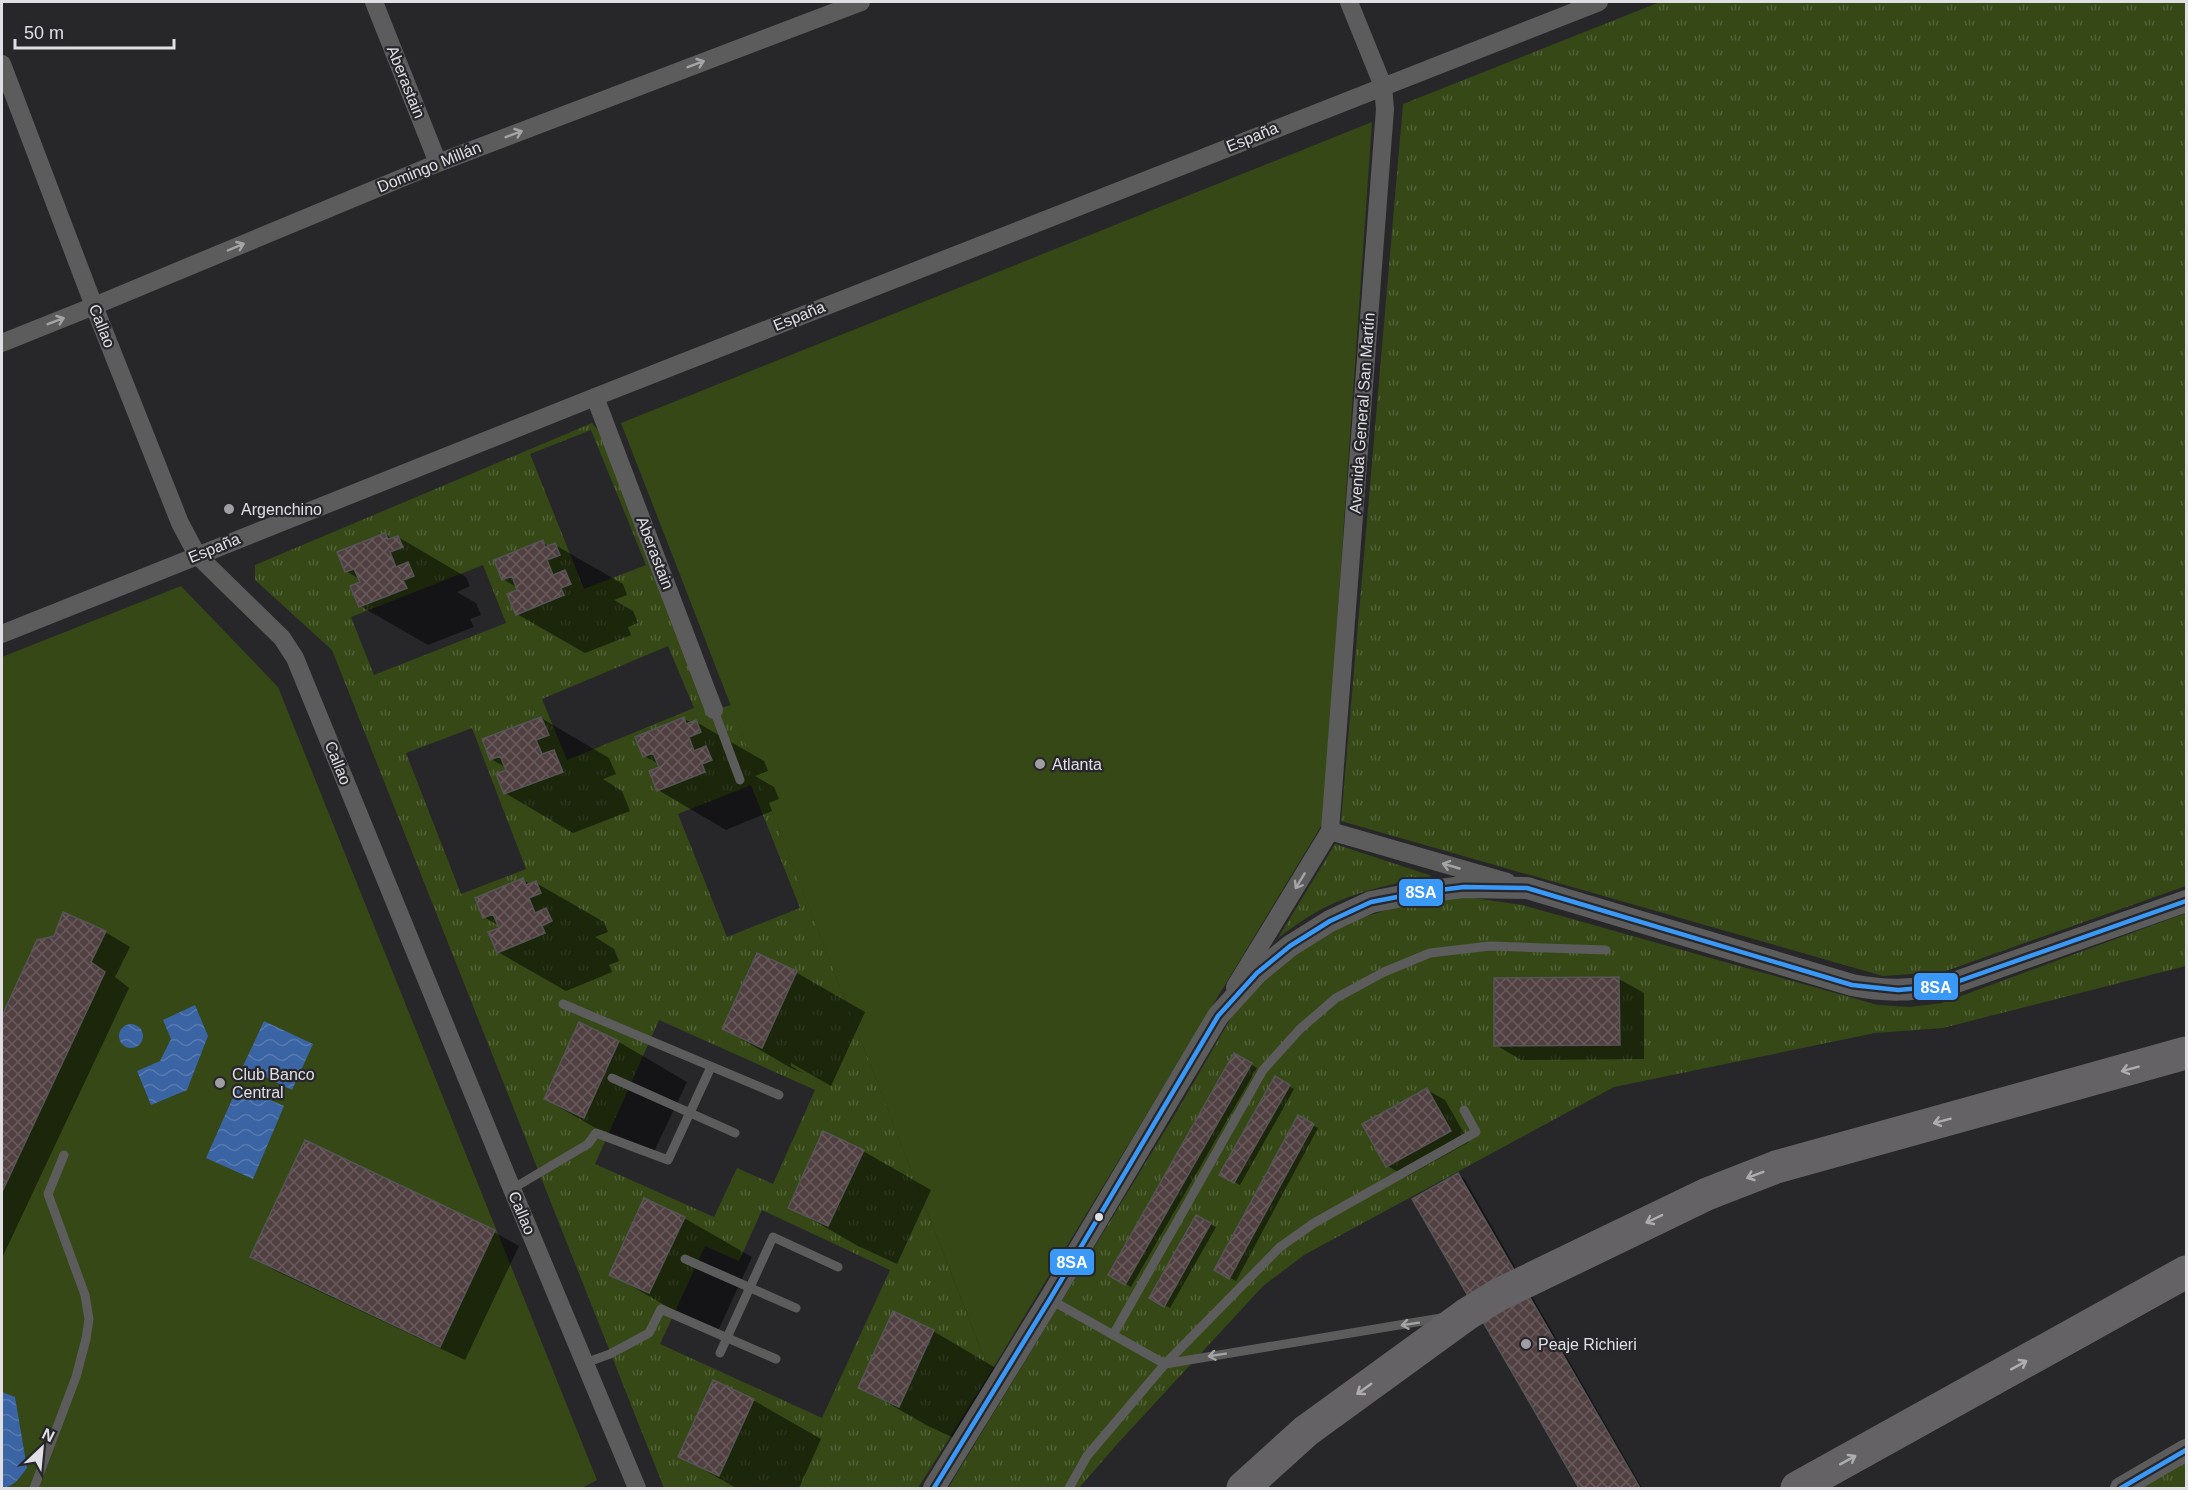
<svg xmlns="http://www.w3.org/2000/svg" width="2188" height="1490" font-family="Helvetica,sans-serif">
<defs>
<pattern id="grass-tufts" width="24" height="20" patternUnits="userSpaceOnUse" patternTransform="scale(1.5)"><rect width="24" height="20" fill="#354816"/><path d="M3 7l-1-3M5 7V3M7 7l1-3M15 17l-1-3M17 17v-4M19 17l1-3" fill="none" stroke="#526238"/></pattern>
<pattern id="water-waves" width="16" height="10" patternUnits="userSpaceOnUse" patternTransform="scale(1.5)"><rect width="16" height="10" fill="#3b64a4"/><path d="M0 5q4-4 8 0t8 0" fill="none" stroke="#577ab0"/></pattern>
<pattern id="building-cross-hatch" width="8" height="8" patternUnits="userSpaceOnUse" patternTransform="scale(1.5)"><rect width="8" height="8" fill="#514041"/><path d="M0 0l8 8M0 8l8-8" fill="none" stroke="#6a5b5c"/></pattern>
</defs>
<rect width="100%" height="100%" fill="#27272a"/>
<path fill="url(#grass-tufts)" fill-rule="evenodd" d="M1660 2H2186V886L1943 972 1883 976 1341 821 1403 104Z
M592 423 598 430 714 710 731 705 990 1373 918 1488H664L332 650 255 580V565ZM591 430 646 565 584 589 530 454ZM385 533 388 539 398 536 403 547 390 552 396 567 408 562 403 580 406 588 359 607 350 587 360 582 354 569 345 572 337 552ZM542 541 545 547 560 555 547 560 553 575 565 570 571 583 561 588 564 596 516 615 507 594 517 590 512 576 502 580 494 560ZM483 565 506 623 374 675 351 617ZM668 646 694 708 567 760 542 699ZM541 717 548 735 536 740 542 754 554 750 563 772 504 794 496 774 506 770 500 756 490 760 483 739ZM683 717 686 724 696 720 701 731 689 737 694 751 706 747 712 760 702 764 705 772 657 791 649 771 659 767 653 753 643 756 635 737ZM472 728 526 869 461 894 406 753ZM751 785 800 908 727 937 678 814ZM523 878 526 885 536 881 541 893 529 898 535 913 546 908 552 921 542 926 545 934 497 952 489 932 499 928 493 914 483 918 475 898ZM756 953 797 972 762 1048 722 1029ZM659 1020 815 1090 773 1184 737 1168 714 1217 595 1164ZM579 1023 619 1041 584 1117 544 1099ZM823 1131 864 1150 828 1226 788 1207ZM644 1198 684 1217 649 1293 609 1275ZM762 1210 890 1270 822 1418 660 1344 705 1246 739 1261Z
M1335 844 1432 876C1391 884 1350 892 1313 914 1301 921 1289 930 1278 938Z
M1467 897 1522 905 1878 1005 1910 1007 1942 1003 2186 913V966L1943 1028 1875 1033 1614 1087 1304 1255 1263 1286 1119 1442 1079 1488H948L1180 1106 1232 1016 1265 980 1295 955 1325 935 1361 918 1390 909 1424 902Z
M2186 1462V1488H2141Z"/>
<path fill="#354816" d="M1372 122 1323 823 990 1373 621 423Z
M181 586 278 687 597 1480 582 1488H2V657Z"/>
<path fill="url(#water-waves)" d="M195 1005 208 1036 187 1090 151 1105 137 1071 160 1061 171 1039 163 1020Z
M264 1021 313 1044 292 1090 243 1066Z
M119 1036a12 12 0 1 1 24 0a12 12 0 1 1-24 0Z
M238 1086 284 1106 253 1179 206 1158Z
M2 1392 15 1397 27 1468C19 1478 14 1487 2 1488Z"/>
<path fill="#0007" d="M385 534 393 539 398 537 466 577 470 586 457 592 476 603 481 615 470 619 474 627 428 645 360 606 362 583 361 580 346 571Z
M542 542 550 547 555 545 623 584 627 595 614 600 633 611 638 623 628 627 631 635 585 653 517 614 519 591 518 588 503 579Z
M541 718 609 758 616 774 603 779 622 791 630 811 573 833 505 793 507 768 491 759Z
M684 719 692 723 696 722 764 761 768 771 755 776 774 787 779 799 769 803 772 811 726 830 658 790 661 768 659 764 644 756Z
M523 880 532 885 536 883 604 922 608 932 595 937 614 949 619 961 609 965 612 972 566 991 498 952 501 929 499 926 484 917Z
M105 932 130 947 115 977 129 988 2 1258V1020L38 942 55 937Z
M757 955 797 973 865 1012 831 1086 791 1063V1066L803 1073 791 1068 724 1029Z
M1619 979 1644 993V1059L1521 1060 1496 1045Z
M579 1024 619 1042 687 1082 652 1156 613 1138 545 1099Z
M1235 1055 1257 1068 1131 1287 1110 1275Z
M1276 1078 1294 1089 1240 1185 1221 1175Z
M1427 1090 1445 1100 1469 1142 1406 1177 1388 1166 1364 1125Z
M1299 1117 1318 1128 1236 1281 1216 1270Z
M306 1142 494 1232 519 1246 465 1360 276 1271 252 1257Z
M863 1151 931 1190 897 1264 858 1246 790 1207Z
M1458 1175 1464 1178 1642 1488H1581L1414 1200Z
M1197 1217 1216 1227 1170 1308 1151 1298Z
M684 1218 752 1257 718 1331 678 1313 611 1274Z
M933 1331 1001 1371 967 1444 928 1426 860 1387Z
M753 1400 821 1439 799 1488H736L680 1456Z"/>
<path fill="url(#building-cross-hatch)" stroke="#565555" stroke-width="1.5" d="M385 533 388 539 398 536 403 547 390 552 396 567 408 562 414 576 403 580 407 588 359 607 350 586 360 582 354 569 345 572 337 552Z
M543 540 545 547 555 543 560 555 547 560 553 575 565 570 571 584 561 588 564 595 516 615 507 594 517 590 512 576 502 580 494 560Z
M541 717 549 735 536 740 542 754 554 750 563 772 504 794 496 774 506 770 500 756 490 760 482 739Z
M684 717 686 724 696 720 701 732 689 737 694 751 706 746 712 760 702 764 705 772 657 791 649 771 659 767 653 753 643 757 635 737Z
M523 878 526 885 536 881 541 893 529 898 535 913 546 908 552 921 542 926 545 933 497 953 488 932 499 928 493 914 483 918 475 898Z
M63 912 106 931 91 962 105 972 2 1192V1016L37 940 54 936Z
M757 953 797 971 762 1048 722 1029Z
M1619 977 1620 1045 1494 1046V978Z
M579 1022 619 1041 584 1118 544 1099Z
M1234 1053 1252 1063 1125 1285 1108 1275Z
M1275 1076 1290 1085 1234 1183 1219 1175Z
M1427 1088 1451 1131 1386 1167 1362 1124Z
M1298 1115 1314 1124 1229 1279 1214 1270Z
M823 1131 864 1150 828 1226 788 1208Z
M305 1140 495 1230 440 1347 250 1257Z
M1458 1173 1640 1488H1579L1412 1199Z
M644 1198 685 1217 649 1293 609 1275Z
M1196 1215 1211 1223 1164 1307 1149 1298Z
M893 1311 934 1330 899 1407 858 1388Z
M713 1380 754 1399 719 1476 678 1457Z"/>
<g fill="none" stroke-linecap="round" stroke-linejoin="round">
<path stroke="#5d5c5c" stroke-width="9" d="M714 710 740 780
M563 1004 779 1095
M612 1078 735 1133
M512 1189 588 1144 596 1133 668 1160 711 1067
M685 1259 796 1308
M1051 1300 1165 1364 1280 1247 1314 1223 1476 1132 1464 1110
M1113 1335 1263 1070 1300 1029 1336 998 1384 972 1430 953 1490 946 1606 950
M720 1353 773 1237 838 1267
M585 1363 610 1354 649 1333 661 1309 776 1359
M34 1488 76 1377 86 1339 89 1319 85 1295 48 1194 64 1155
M1069 1488 1087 1456 1165 1364 1441 1318"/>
<path stroke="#5d5c5c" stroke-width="18" d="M374 2 438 163
M2 64 94 306 180 523 197 555 282 638 295 658 512 1189 637 1488
M2 343 94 306 438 163 861 2
M595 397 714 710
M2 634 595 397 1599 2
M1330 831 1507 882
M1235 987 1330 831 1385 109 1383 86 1349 2"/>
<path stroke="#5d5c5c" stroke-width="22" d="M934 1488 1050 1299 1218 1016 1257 973 1290 946 1330 921 1371 902 1423 892 1464 887 1527 888 1852 985C1887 992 1910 990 1945 986L2186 901
M2121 1488 2186 1450"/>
<path stroke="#646264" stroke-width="33" d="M1243 1488 1306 1431 1467 1314 1498 1295 1707 1194 1776 1167 2186 1053
M1797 1488 2186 1272"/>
<defs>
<path id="bus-1" d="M934 1488 1050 1299 1218 1016 1257 973 1290 946 1330 921 1371 902 1423 892 1464 887 1527 888 1852 985 1898 990 1945 986 2186 901
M2121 1488 2186 1450"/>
</defs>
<use href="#bus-1" stroke="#26262b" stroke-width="9"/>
<use href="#bus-1" stroke="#3a99f6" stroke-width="4.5"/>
</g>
<defs><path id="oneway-shaft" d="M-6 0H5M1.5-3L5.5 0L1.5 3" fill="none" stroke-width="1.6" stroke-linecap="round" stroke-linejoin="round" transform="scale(1.5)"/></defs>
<g stroke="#a5a5a7">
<use href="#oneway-shaft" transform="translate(696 64) rotate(-21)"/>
<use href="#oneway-shaft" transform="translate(514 134) rotate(-21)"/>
<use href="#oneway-shaft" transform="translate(236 247) rotate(-23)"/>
<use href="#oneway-shaft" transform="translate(56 321) rotate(-21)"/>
<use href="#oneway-shaft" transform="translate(1451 866) rotate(-164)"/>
<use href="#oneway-shaft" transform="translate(1300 881) rotate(121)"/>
<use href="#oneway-shaft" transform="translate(1410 1324) rotate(171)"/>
<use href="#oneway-shaft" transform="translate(1217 1355) rotate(171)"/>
</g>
<g stroke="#aeaeb1">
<use href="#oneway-shaft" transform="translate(2130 1069) rotate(165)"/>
<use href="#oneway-shaft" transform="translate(1942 1121) rotate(165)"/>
<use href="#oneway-shaft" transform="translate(1755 1175) rotate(159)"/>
<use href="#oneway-shaft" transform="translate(1654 1219) rotate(154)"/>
<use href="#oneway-shaft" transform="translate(2019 1365) rotate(-29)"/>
<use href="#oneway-shaft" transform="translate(1364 1389) rotate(144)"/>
<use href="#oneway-shaft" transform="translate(1848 1460) rotate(-29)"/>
</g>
<g fill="#9f9fa3" stroke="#26262b" stroke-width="2">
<circle cx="229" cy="509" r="6"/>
<circle cx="1040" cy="764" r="6"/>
<circle cx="220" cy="1083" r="6"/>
<circle cx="1526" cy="1344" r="6"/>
</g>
<circle fill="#e0e0e4" stroke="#26262b" stroke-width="2" cx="1099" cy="1217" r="5"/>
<g text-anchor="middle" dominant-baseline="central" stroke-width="4.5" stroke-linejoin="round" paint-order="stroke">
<g font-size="16" fill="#e0e0e4" stroke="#26262b">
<text transform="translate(406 82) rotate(68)">Aberastain</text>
<text transform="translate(1252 137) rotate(-22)">España</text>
<text transform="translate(429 167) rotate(-22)">Domingo Millán</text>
<text transform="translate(799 316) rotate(-22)">España</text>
<text transform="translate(102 326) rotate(68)">Callao</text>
<text transform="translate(1362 413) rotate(-86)">Avenida General San Martín</text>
<text transform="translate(214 548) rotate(-22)">España</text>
<text transform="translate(655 553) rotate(69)">Aberastain</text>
<text transform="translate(338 763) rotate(68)">Callao</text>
<text transform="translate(522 1213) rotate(67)">Callao</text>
</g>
<g font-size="16" fill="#e0e0e4" stroke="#26262b" text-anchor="start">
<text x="241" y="509">Argenchino</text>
<text x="1052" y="764">Atlanta</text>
<text x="232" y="1074">Club Banco<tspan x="232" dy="18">Central</tspan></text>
<text x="1538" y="1344">Peaje Richieri</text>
</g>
</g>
<g stroke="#26262b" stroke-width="2">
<rect x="1398" y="878" width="46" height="29" rx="6" fill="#3a99f6"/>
<rect x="1913" y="972" width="46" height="29" rx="6" fill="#3a99f6"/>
<rect x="1049" y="1248" width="46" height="28" rx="6" fill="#3a99f6"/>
</g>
<g font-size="16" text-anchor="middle" font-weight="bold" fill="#fff">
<text x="1421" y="898">8SA</text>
<text x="1936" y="993">8SA</text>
<text x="1072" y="1268">8SA</text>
</g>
<rect width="2188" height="1490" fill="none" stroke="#e0e0e4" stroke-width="6"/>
<g transform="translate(42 1448) rotate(26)" stroke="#26262b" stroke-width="4.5" paint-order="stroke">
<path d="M0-4.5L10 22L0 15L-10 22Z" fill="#e0e0e4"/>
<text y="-9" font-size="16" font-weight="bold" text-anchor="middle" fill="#e0e0e4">N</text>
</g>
<path d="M15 39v9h159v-9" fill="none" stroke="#e0e0e4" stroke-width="3"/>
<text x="24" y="39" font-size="18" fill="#e0e0e4" stroke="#26262b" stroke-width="4.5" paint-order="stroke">50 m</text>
</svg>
